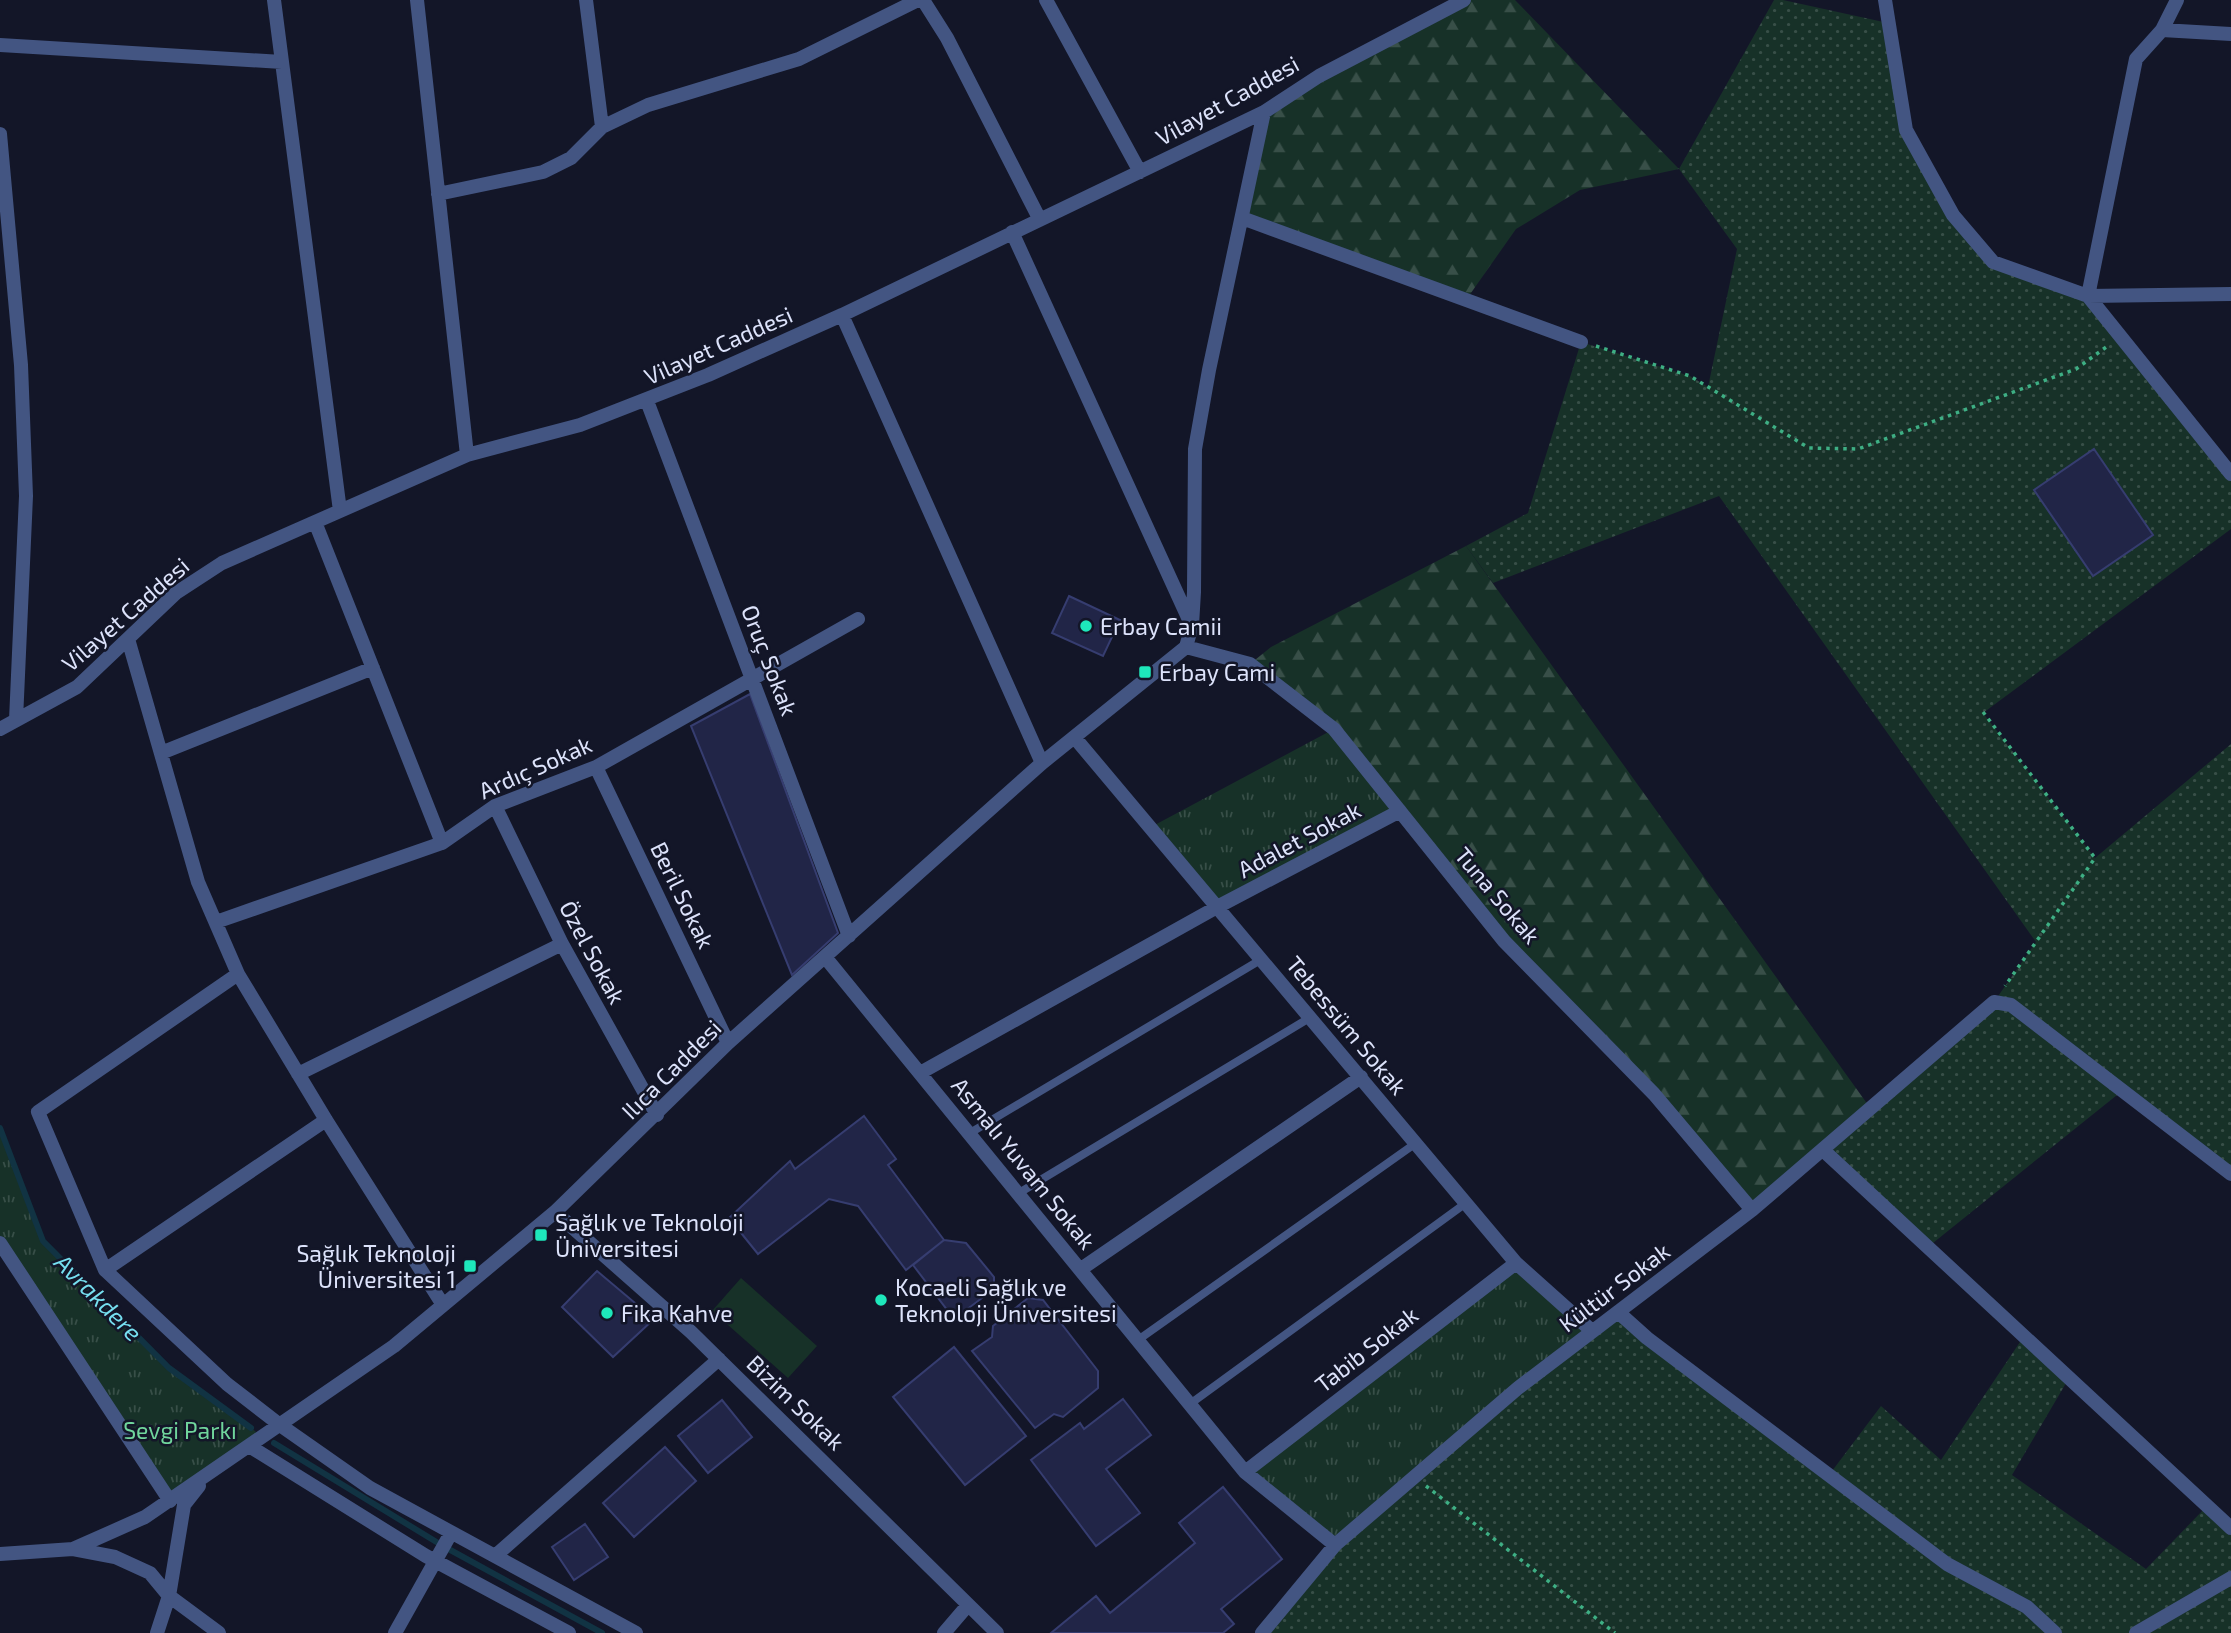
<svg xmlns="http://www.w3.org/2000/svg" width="2231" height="1633" font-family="'Exo 2',sans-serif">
<defs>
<pattern id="grass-dots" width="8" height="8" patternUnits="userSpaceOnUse" patternTransform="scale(1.75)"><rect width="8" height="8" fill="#173128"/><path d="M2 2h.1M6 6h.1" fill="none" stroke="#384f48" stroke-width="1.8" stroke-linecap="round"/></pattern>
<pattern id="forest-firs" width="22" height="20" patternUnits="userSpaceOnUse" patternTransform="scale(1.75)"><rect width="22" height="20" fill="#173128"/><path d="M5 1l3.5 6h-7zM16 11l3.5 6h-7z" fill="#384f48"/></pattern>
<pattern id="park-tufts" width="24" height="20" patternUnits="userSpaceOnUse" patternTransform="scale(1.75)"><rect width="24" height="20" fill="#173128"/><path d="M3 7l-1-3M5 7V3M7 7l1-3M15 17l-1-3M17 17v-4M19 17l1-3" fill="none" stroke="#384f48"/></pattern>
</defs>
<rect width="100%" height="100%" fill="#131628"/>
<path fill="url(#grass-dots)" d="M1774 0H1783L1888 23 1906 130 1953 215 1993 262 2088 296 2231 474V529L1983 713 2095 858 2231 744V1174L2122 1091 1928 1247 1823 1150 1994 1002 2036 942 1719 496 1493 583 1466 546 1528 513 1581 342 1690 376 1708 387 1737 249 1679 169Z
M1618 1312 1829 1475 1881 1406 1941 1460 2024 1336 2069 1378 2012 1475 2146 1569 2207 1506 2231 1528V1633H1262L1335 1545Z"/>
<path fill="url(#forest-firs)" d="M1464 0H1515L1679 169 1580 190 1516 229 1466 300 1242 218 1264 112Z
M1466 546 1871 1109 1752 1210 1504 941 1334 729 1250 664 1271 647Z"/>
<path fill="url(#park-tufts)" d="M1334 729 1400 811 1219 906 1151 827Z
M0 1128 43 1241 169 1368 263 1437 170 1501 0 1243Z
M1516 1263 1592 1331 1335 1545 1245 1472Z"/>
<path fill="#173128" d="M741 1278 817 1346 788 1378 712 1311Z"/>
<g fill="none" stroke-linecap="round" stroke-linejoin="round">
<path stroke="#113343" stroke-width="6" d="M0 1128 43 1241 169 1368 251 1428
M274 1443 443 1546 602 1633"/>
</g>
<path fill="#212547" stroke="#363d70" stroke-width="2" d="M2094 449 2153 535 2093 576 2034 490Z
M1069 596 1120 620 1103 656 1052 633Z
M750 694 838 933 792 975 691 726Z
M864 1116 896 1159 888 1165 944 1240 906 1270 858 1206 829 1199 758 1254 729 1218 790 1161 795 1169Z
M944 1240 966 1243 994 1277V1289L962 1313 948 1311 913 1265Z
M597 1271 654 1319 613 1357 562 1307Z
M1028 1298 1043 1300 1098 1371V1388L1063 1417 1054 1414 1035 1428 972 1351 992 1337 993 1326Z
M954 1347 1026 1436 965 1485 893 1397Z
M1123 1399 1151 1435 1106 1469 1140 1513 1096 1546 1031 1460 1080 1423 1084 1429Z
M722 1400 752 1437 708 1473 678 1436Z
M665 1447 696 1481 634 1537 603 1503Z
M1223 1487 1282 1559 1221 1609 1234 1624 1223 1633H1051L1096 1596 1110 1613 1195 1543 1179 1523Z
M585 1524 608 1557 574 1580 552 1547Z"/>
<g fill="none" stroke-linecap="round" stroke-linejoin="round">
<path stroke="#3eaf84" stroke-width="3.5" stroke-dasharray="3.5 5" stroke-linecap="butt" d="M1596 346 1690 376 1809 448 1858 449 2076 369 2109 345
M1983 712 2095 858 2005 986
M1426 1486 1615 1633"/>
<path stroke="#435582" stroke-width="8" d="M970 1133 1262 959
M1019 1193 1311 1017
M1138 1340 1416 1143
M1190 1404 1466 1203"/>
<path stroke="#435582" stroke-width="14" d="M274 0 340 511
M417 0 467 455
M586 0 602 127
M923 0 947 38 1039 218
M1046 0 1140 172
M1885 0 1906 130 1953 215 1993 262 2088 296 2231 294
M2162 30 2177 0
M2231 34 2162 30 2136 59 2088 296 2231 474
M0 45 282 62
M0 134 21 365 26 496 16 720
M438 194 543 172 571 158 602 127 648 105 799 59 918 0
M1242 218 1581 342
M1012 232 1191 624
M842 315 1042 763
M647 401 849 936
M315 522 442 843
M128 639 198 882 238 974 326 1120 443 1305
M1186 647 1250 664 1334 729 1504 941 1654 1094 1752 1210
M1186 647 1192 625 1194 592 1195 449 1209 370 1264 112
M0 729 77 687 176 593 222 563 467 455 580 425 708 375 842 315 1264 112 1319 76 1464 0
M1075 738 1516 1263 1592 1331
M161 753 373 668
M596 767 728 1043
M495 806 562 944 657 1115
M216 922 442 843 495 806 596 767 858 619
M825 957 1245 1472 1335 1545
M238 974 38 1112 105 1270 227 1384 280 1425 370 1488 636 1633
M920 1073 1219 906 1400 811
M298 1074 562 944
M1823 1150 2231 1528
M555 1212 691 1332 997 1633
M0 1243 170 1501
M1081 1269 1361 1077
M105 1270 326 1120
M1618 1312 1647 1338 1947 1564 2027 1607 2055 1633
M249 1446 426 1556 569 1633
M1245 1472 1516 1263
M73 1549 145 1517 394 1346 555 1212 728 1043 1042 763 1186 647
M0 1554 73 1549 115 1557 150 1573 169 1596 219 1633
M495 1556 719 1359
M157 1633 169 1596 184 1505 199 1486
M395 1633 451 1533
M944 1633 968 1605
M1262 1633 1335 1545 1518 1388 1752 1210 1994 1002 2011 1005 2231 1174
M2136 1633 2231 1578"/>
</g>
<g fill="#1ee7bb" stroke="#131628" stroke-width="2.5">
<circle cx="1086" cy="626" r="7"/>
<rect x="1138" y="665" width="14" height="14" rx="3.5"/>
<rect x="534" y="1228" width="14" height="14" rx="3.5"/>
<rect x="463" y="1259" width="14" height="14" rx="3.5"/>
<circle cx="881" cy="1300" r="7"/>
<circle cx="607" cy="1313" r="7"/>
</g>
<g text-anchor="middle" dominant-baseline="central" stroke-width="5" stroke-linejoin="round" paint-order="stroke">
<g font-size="23" fill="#dde3fb" stroke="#131628">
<text transform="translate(1227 100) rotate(-29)">Vilayet Caddesi</text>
<text transform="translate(718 345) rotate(-24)">Vilayet Caddesi</text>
<text transform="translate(125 614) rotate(-41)">Vilayet Caddesi</text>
<text transform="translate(770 660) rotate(69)">Oruç Sokak</text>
<text transform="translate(535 767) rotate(-24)">Ardıç Sokak</text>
<text transform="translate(1299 839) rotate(-28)">Adalet Sokak</text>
<text transform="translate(683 895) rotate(64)">Beril Sokak</text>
<text transform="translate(1498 895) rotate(50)">Tuna Sokak</text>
<text transform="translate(593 952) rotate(62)">Özel Sokak</text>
<text transform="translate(1347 1025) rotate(50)">Tebessüm Sokak</text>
<text transform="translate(671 1069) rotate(-45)">Ilıca Caddesi</text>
<text transform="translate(1024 1163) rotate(51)">Asmalı Yuvam Sokak</text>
<text transform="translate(1614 1287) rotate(-37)">Kültür Sokak</text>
<text transform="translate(1366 1349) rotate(-38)">Tabib Sokak</text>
<text transform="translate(796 1402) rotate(44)">Bizim Sokak</text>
</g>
<g font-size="23" fill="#dde3fb" stroke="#131628" text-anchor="start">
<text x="1100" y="626">Erbay Camii</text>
<text x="1159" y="672">Erbay Cami</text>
<text x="555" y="1222">Sağlık ve Teknoloji<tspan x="555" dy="26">Üniversitesi</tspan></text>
<text x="456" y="1253" text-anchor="end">Sağlık Teknoloji<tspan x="456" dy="26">Üniversitesi 1</tspan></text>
<text x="895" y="1287">Kocaeli Sağlık ve<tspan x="895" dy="26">Teknoloji Üniversitesi</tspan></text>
<text x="621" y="1313">Fika Kahve</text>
</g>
<g font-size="23" fill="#70d59c" stroke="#131628">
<text x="180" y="1430">Sevgi Parkı</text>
</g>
<g font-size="24" font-style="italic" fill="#76dff0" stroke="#131628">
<text transform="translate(99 1297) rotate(45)">Avrakdere</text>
</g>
</g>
</svg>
